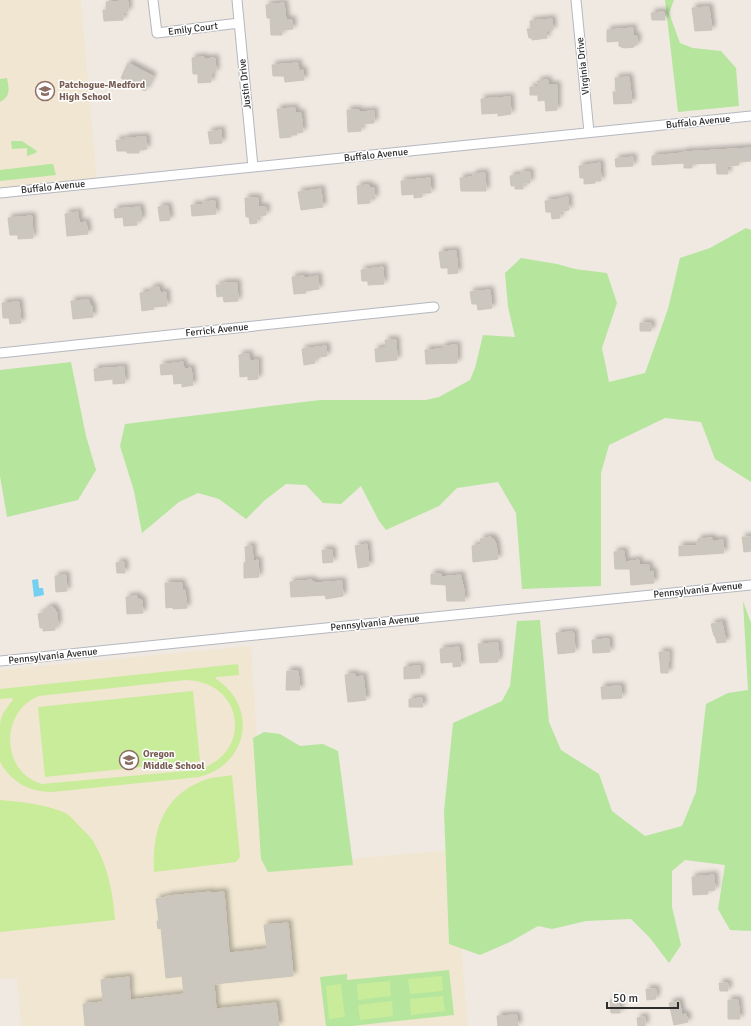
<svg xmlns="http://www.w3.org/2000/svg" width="751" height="1026" font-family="Signika,sans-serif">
<defs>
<filter id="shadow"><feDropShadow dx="3.5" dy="-3.5" stdDeviation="2" flood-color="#0004"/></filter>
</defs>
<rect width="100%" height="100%" fill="#efe9e1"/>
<path fill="#f0e6d1" d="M0 0H81L97 183 0 193Z
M251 646 265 866 453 850 468 1026H21L17 978 0 979V670Z"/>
<path fill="#b6e59e" d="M665 0H674L669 13 680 43 693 48 721 51 736 68 739 106 678 112Z
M7 78C9 88 11 97 0 102V79Z
M11 141H22L37 151 36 153 27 156V148L12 149Z
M50 164H53L56 175 0 181V170Z
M746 228 751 230V482L715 459 701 422 665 418 609 445 601 473V586L522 589 516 513 498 482 457 488 439 506 386 530 379 521 361 486 341 504 323 503 306 485 286 484 265 500 246 519 219 499 198 493 179 502 142 533 134 491 120 446 125 424 320 400H426L439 397 470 380 475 368 483 335 515 337 508 307 505 273 521 258 557 264 575 269 607 273 617 303 602 348 609 382 645 373 668 309 680 258 710 248Z
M71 362 86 436 96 470 78 500 7 517 0 476V370Z
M743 601 751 623V931L730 930 718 909 725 865 685 860 672 871V907L681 945 669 963 650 938 631 919 586 921 552 929 538 926 510 942 480 955 449 944 444 811 453 723 502 701 510 686 517 621 540 620 549 722 561 750 599 774 612 811 645 836 682 826 696 792 706 704 728 693 748 690Z
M264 732 280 734 300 746 323 744 338 751 353 865 268 872 261 859 253 738Z
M449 970 454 1015 351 1026H326L320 977 347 974V980Z"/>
<path fill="#c9ec9a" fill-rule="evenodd" d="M238 664 239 675 216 677V679C259 707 248 765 199 777L52 792C34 792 18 786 6 771 4 768 1 765 0 761 0 754 0 746 0 739 0 717 0 716 13 700L12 698 0 699V689ZM186 680C246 682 253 756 196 770L42 784C0 772 0 711 39 696Z
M193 691 200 761 45 777 38 707Z
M232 775 240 857 236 862 154 872C152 832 162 797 202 781 211 777 222 777 232 775Z
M0 800C21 802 44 804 63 812 69 814 75 821 79 826 84 831 90 836 93 841 108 865 113 893 115 920L0 932Z
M442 976 443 991 410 994 408 979Z
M390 981 391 996 358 1000 357 984Z
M341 984 345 1017 329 1019 326 986Z
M443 996 445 1011 411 1015 410 999Z
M392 1001 393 1016 360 1020 358 1005Z"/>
<path fill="#75cff0" d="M38 579 39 588H43L44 595 34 597 32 580Z"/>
<path fill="#cbc7bf" stroke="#cbc5ba" filter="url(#shadow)" d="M128 1V12H123V20L104 21 103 10H107L106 2Z
M284 3 286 20H292L293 29 282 30V35H271L270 18H267L266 5Z
M709 7 712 30 695 31 692 8Z
M664 12 665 20H652L651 13Z
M552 19 553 30 546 31 547 38 532 40V38H529L527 29H531L530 21Z
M633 28V36H637V45H634V47L624 48 619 46V41L607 42V30Z
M204 57V59L215 58 216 72 211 73V82L198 83V74H193L192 58Z
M128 63 153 76 145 91 121 78Z
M298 63 299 71 303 70 304 80 285 82 284 76H273L272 65Z
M629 77 632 103 614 104 613 92H616L615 78Z
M548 80V85H557V110L546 111 545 100 538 101V95H530V87H538L537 81Z
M510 97 511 114 498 116V113L482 114 481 99Z
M295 108V113H301L303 132 296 133 297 135H291V137L280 138 277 109Z
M347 110H359V112L374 111V123L361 124V131L348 132Z
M221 130 222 143 210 144 208 132Z
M146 137 147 149 139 150V153H127V151H117L116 140H125V138Z
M751 148V161L738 162 739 165 727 166 728 174H717L716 163 692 164V168H684V163L652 165V156L683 153V152Z
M633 157V166L616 167 615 159Z
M600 163 601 181H595V183L584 184V178H580L579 166Z
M521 172H530V183H523V189H515V186H511L510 176 521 175Z
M485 173 486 191H461L460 178 473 177V174Z
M430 178 431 193H422V197L414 198V194L402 195 401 181Z
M369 185V188H374L375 199H370V203L358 204 357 186Z
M321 189 323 207 301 210 298 192Z
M568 197 569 210 560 211V218L552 219 551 212H546L545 201 561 199V198Z
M245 198H258V207H266V215L257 216V223L250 224 249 217H246Z
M215 201 216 214 192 216 191 205H203V202Z
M168 206 170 220 160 221 158 207Z
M140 207 142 220 136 221 137 225 124 226 123 217 115 218 114 209Z
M78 212 79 223 86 222 88 234 67 236 65 214Z
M32 216 33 238 18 239V235H10L8 218Z
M456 251 458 273 448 274V268H441L439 252Z
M383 267 384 284 368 285V281H362L361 270Z
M304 276 305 278 318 276 319 289 305 291 306 293 294 294 292 277Z
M222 283H237L238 301 224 302 223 296 217 297 216 285H222Z
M159 287 160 293 166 292 167 306 153 307 154 309 142 311 140 293 151 292 150 288Z
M490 290 492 308 478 310 477 304H472L470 292Z
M89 300 90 306H92L93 317 73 319 71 301Z
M19 302 21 323 10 324 9 318H3L2 303Z
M640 323H651V331H640Z
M385 340H396L397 360 376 362 375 349 386 348Z
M457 345V363L426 364 425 350 443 349V346Z
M326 346 327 356 314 358 315 363 304 365 302 349Z
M249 354 250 361 258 360V379L248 380V376L240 377 239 355Z
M183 362 184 369 191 368 193 385 182 387V383L174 384 173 374 161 375 160 365Z
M124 367 125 383 113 384V379L95 381 94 369Z
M491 537V539H494L495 543H496L498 559 473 562 472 546 481 545 480 539Z
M742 537H751V551L744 552Z
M712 538 713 541 723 540 724 553 679 556V546H697L698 539Z
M367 544 369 566 358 568 355 546Z
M252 546 253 561 258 560 259 574H258L259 577 244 578V563L246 561 245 547Z
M322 550H332L333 562 323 563Z
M624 551 625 562 639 560V565H649V572L653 571 654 583 631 585 630 569H615L614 552Z
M124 562 125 573H117L116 563Z
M431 574H441V577L461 575 462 584H463L465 601H447L446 585 431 584Z
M66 575 67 591 56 592 55 576Z
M312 580V582H315V583L342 581 343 596 326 599 325 595 291 597 290 582Z
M165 583H182V590H185L187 608 173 609V607L166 608Z
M137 596 138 599 142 600 143 613 127 614 126 597Z
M53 607 57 613 58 626H55V630L43 631V628H40L38 614 44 613V610L47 609V608Z
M722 622 726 642 717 643 715 636H714L711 624Z
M573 632 574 634 575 652 558 654 556 633Z
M609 639 610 652 593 653 592 640Z
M498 643 499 657H498V662L480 663 478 644Z
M459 647 461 666 453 667V662L441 663 440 649Z
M659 652H669L668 673H661Z
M420 666V678L404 679V667Z
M287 671H298L300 690H286Z
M355 674V677L363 676 366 700 348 702 345 675Z
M621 686 622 698 602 699 601 687Z
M422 698 423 707H409V699Z
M714 875 715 890 707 891 708 894 693 895 692 877Z
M211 892 212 893 224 892 229 953 267 949 264 925 288 923 293 976 214 984 216 1009 276 1003 279 1026H85L83 1004 103 1002 101 980 129 977 130 1000 184 994 182 976 166 978 161 928 158 929 157 921H159L156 899 167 897V896Z
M719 983H728V991H720Z
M646 989H656V999L647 1000Z
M619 999 620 1013H611L610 1000Z
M728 1000H738L740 1019H728Z
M679 1001 682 1015 686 1014 688 1022 674 1025 669 1003Z
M517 1015 518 1026H498L497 1016Z
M645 1017V1026H638L637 1018Z"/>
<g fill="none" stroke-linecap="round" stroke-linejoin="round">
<defs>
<path id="minor" d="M153 0 157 33 239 23
M237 0 253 167
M576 0 589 132
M0 193 751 116
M0 353 434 307
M0 661 751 585"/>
</defs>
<use href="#minor" stroke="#b4b7c1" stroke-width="11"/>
<use href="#minor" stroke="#fff" stroke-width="9"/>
</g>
<defs>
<symbol id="school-ring" viewBox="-11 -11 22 22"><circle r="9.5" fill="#fff" stroke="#8d6e63" stroke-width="1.5"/><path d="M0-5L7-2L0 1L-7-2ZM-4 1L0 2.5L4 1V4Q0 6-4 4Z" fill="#8d6e63"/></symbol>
</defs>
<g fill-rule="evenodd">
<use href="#school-ring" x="34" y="80" width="22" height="22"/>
<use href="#school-ring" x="118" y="749" width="22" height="22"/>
</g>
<g text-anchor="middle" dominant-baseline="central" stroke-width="3" stroke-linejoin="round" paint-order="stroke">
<g font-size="10" fill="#2e2e2e" stroke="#fff">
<text transform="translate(193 29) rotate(-7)">Emily Court</text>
<text transform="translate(583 66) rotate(-96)">Virginia Drive</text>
<text transform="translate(245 84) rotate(-96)">Justin Drive</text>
<text transform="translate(698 122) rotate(-6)">Buffalo Avenue</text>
<text transform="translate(376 155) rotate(-6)">Buffalo Avenue</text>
<text transform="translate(53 187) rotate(-6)">Buffalo Avenue</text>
<text transform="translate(217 330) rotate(-6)">Ferrick Avenue</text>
<text transform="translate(698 590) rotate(-6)">Pennsylvania Avenue</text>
<text transform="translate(375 623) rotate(-6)">Pennsylvania Avenue</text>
<text transform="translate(53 656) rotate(-6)">Pennsylvania Avenue</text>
</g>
<g font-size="10" font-weight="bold" fill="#785e54" stroke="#fff" text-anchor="start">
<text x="59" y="85">Patchogue-Medford<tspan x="59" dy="12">High School</tspan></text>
<text x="143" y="754">Oregon<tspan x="143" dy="12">Middle School</tspan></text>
</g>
</g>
<path d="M607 1002v6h71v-6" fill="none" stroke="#2e2e2e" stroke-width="2"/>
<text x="613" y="1002" font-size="12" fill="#2e2e2e" stroke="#ffffff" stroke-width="3" paint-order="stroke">50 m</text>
</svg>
